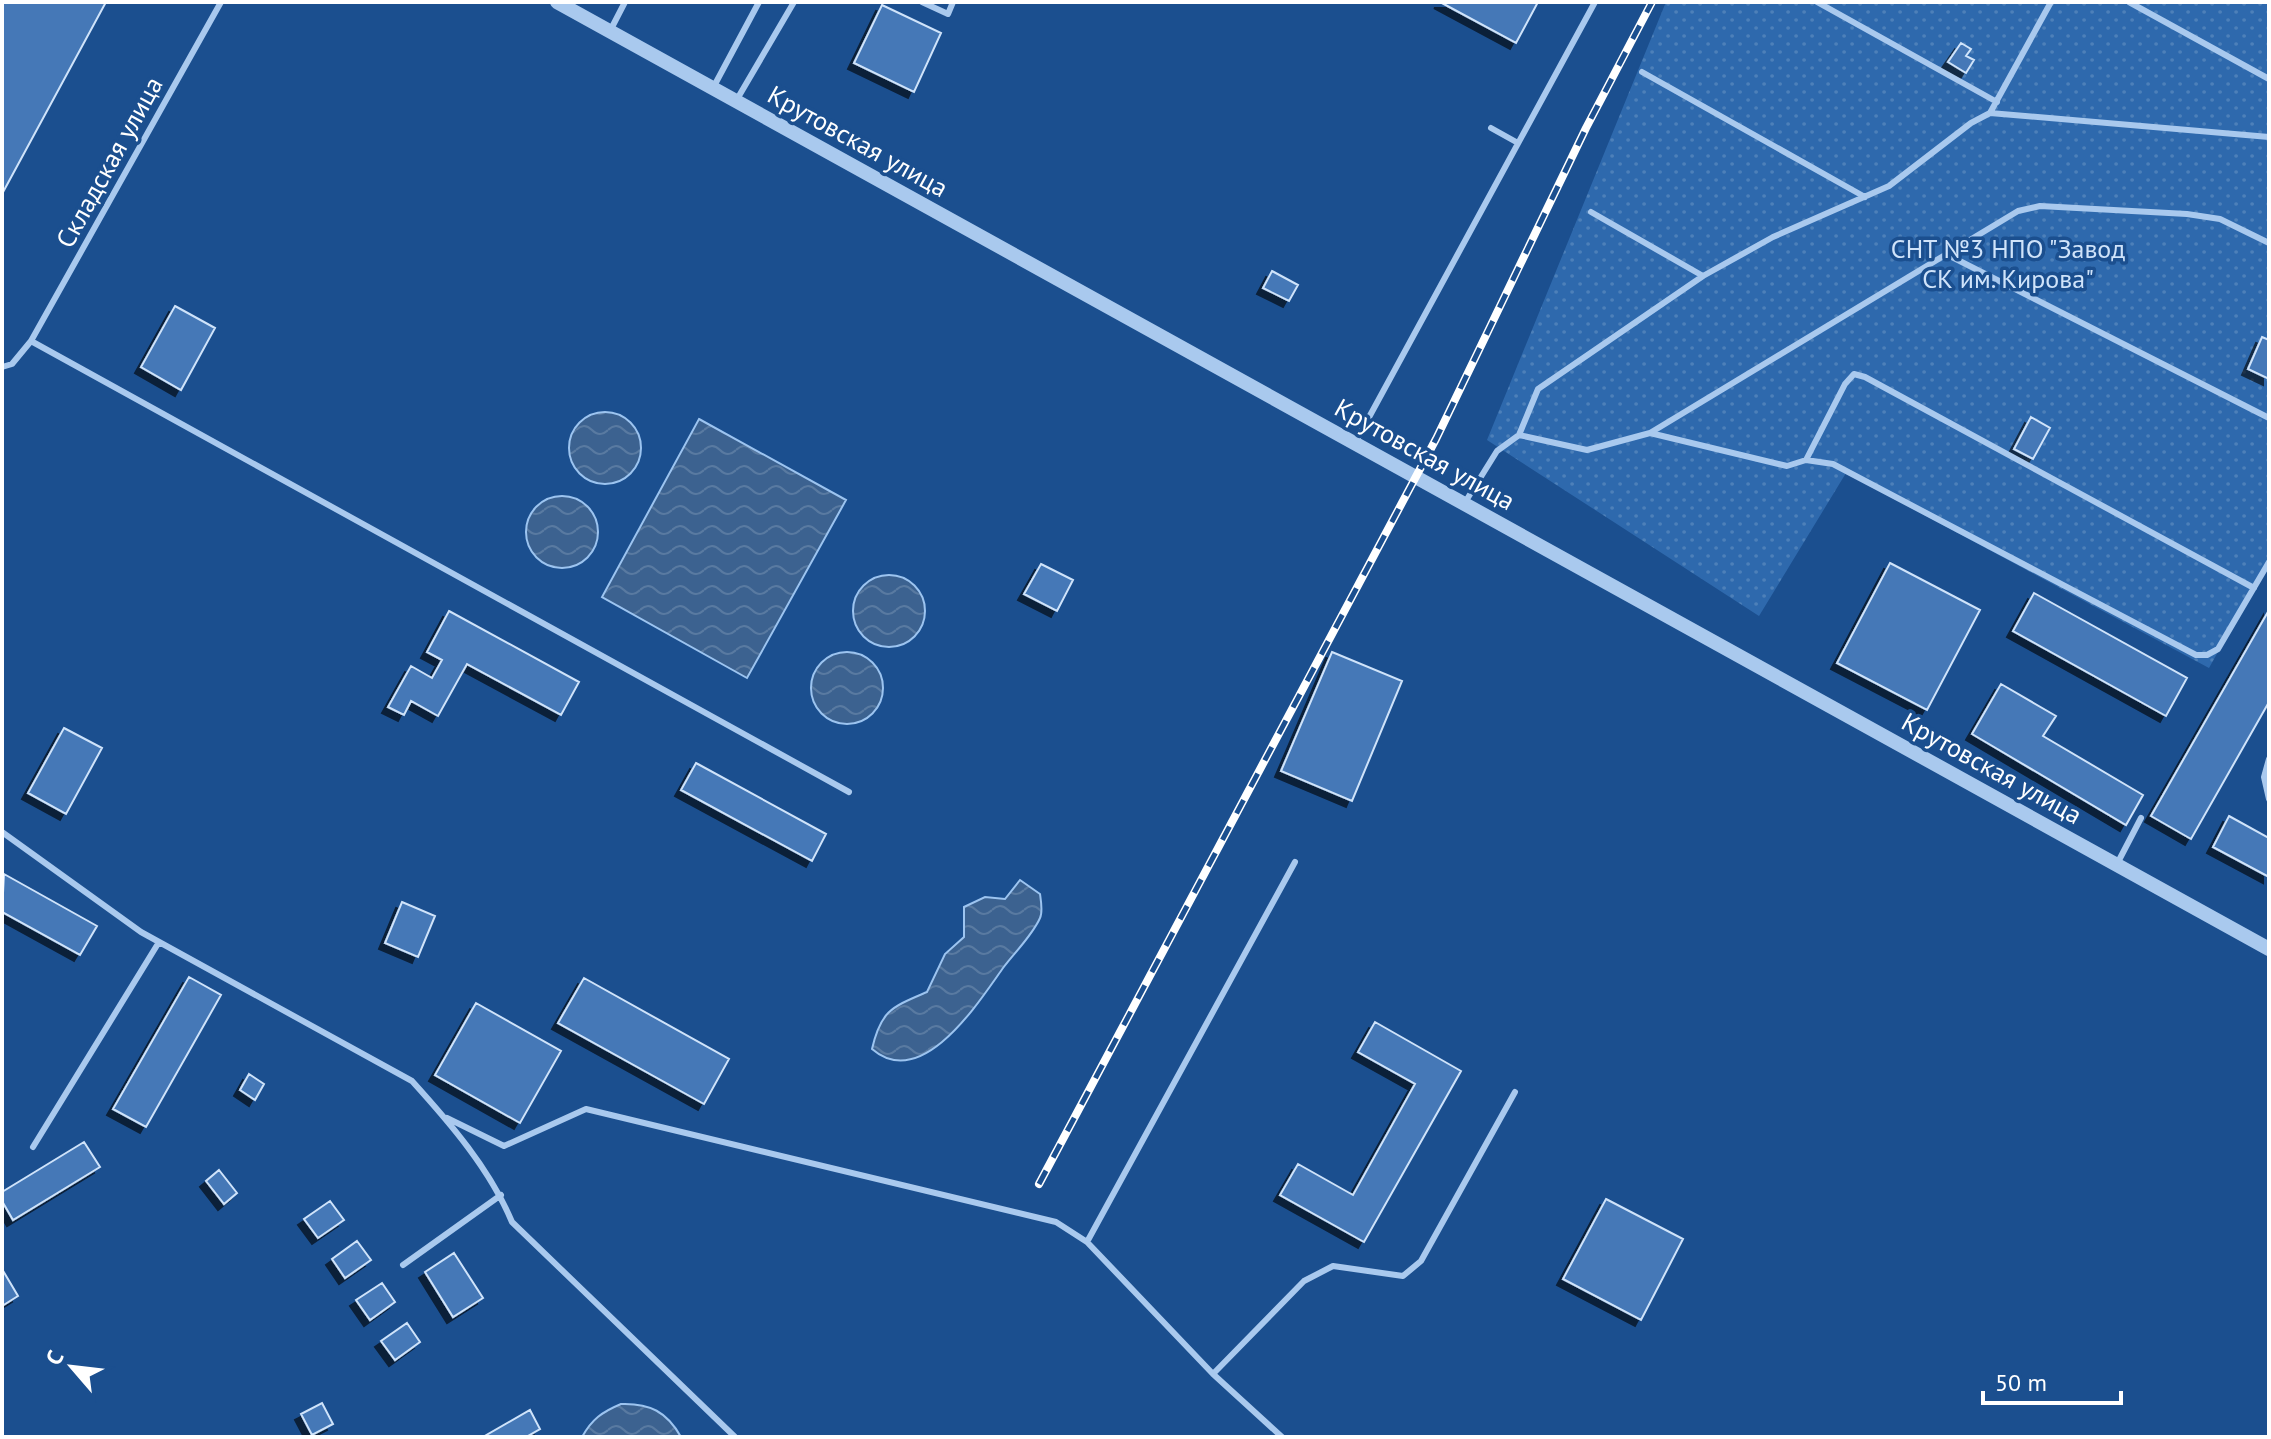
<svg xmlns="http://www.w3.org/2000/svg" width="2271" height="1439" font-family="'PT Sans',sans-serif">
<defs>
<pattern id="park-dots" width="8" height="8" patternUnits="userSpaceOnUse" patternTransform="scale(2)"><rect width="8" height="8" fill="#2e69ad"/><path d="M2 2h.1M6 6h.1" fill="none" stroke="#4d80b9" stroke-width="1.8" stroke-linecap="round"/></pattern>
<pattern id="water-waves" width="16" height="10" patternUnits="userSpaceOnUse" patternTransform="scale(2)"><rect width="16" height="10" fill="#3c6290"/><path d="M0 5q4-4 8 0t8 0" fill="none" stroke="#597aa1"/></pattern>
<filter id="shadow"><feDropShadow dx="-6" dy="6" stdDeviation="0" flood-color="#0009"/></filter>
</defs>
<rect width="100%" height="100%" fill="#1b4f8f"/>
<path fill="url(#park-dots)" d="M1666 2H2269V560L2209 668 1846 473 1759 616 1487 440Z"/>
<path fill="url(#water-waves)" stroke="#9cc4f0" stroke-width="2" d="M569 448a36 36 0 1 1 72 0a36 36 0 1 1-72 0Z
M699 419 846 500 747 678 602 597Z
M526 532a36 36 0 1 1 72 0a36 36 0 1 1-72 0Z
M853 611a36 36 0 1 1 72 0a36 36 0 1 1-72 0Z
M811 688a36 36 0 1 1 72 0a36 36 0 1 1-72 0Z
M1020 880 1040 894C1041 901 1043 912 1040 918 1032 936 1014 953 1003 968 978 1003 922 1092 872 1049 881 1010 892 1007 927 992L945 954 964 937V907L985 897 1005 899Z
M621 1404C650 1403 667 1412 681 1437H582C592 1419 602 1412 621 1404Z"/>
<path fill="#4478b7" stroke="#cfe3fa" stroke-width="2" filter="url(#shadow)" d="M2 2H106L2 194Z
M1440 2H1538L1516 43Z
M882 5 941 33 914 92 854 63Z
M1961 43 1971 49 1966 56 1974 60 1966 73 1948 62Z
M1272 271 1298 285 1289 301 1263 288Z
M175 306 215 328 181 390 141 367Z
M2262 337 2269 340V379L2248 369Z
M2031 417 2050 428 2033 459 2014 449Z
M1890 563 1980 610 1927 710 1837 663Z
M1041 564 1073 580 1057 611 1024 594Z
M2034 593 2187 678 2166 716 2013 631Z
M2269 610V702L2191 839 2151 816Z
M449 611 579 682 561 715 467 664 438 716 411 701 404 715 388 707 411 666 432 678 442 660 427 652Z
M1332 652 1402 681 1352 801 1281 771Z
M2001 684 2056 716 2043 736 2143 795 2126 825 1972 734Z
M64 728 102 748 66 814 28 793Z
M696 763 826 834 812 861 681 790Z
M2229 816 2269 838V877L2213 847Z
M4 874 97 926 80 955 2 912Z
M402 902 435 916 418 957 385 943Z
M189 977 221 995 146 1127 113 1109Z
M584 978 729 1059 704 1104 558 1023Z
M476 1003 561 1051 520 1123 435 1075Z
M1375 1022 1461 1071 1364 1242 1280 1195 1298 1164 1353 1195 1415 1084 1358 1052Z
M249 1074 264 1084 255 1100 240 1090Z
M84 1142 100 1167 13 1220 2 1201V1192Z
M219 1170 237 1193 224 1204 206 1181Z
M1606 1199 1683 1239 1641 1320 1563 1279Z
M330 1201 344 1220 318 1238 304 1219Z
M357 1241 371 1260 345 1278 332 1259Z
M454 1253 483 1298 453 1317 425 1272Z
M2 1269 18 1296 2 1306Z
M382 1283 395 1302 370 1320 356 1300Z
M407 1323 420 1342 395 1360 381 1341Z
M322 1403 333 1424 312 1435 301 1414Z
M530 1410 540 1429 526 1437H483Z"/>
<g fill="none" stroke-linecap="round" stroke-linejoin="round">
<path stroke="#a9c9ee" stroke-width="6" d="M922 2 948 14 953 2
M1817 2 1997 102
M2129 2 2269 79
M610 31 625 2
M1642 72 1865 197
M713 88 759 2
M736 101 794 2
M1990 113 2269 137
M1491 128 1518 143
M1591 212 1703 276
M1948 255 2269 418
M31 341 849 792
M2 367 12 364 31 341 221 2
M1650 433 1787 466 1806 460 1833 464 2196 655H2207L2218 649 2269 562
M1519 435 1587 450 1650 433 2018 211 2040 206 2187 214 2220 219 2269 243
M1355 443 1595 2
M1806 460 1845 384 1854 374 1865 377 2254 588
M1464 504 1497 451 1519 435 1538 389 1703 276 1773 237 1889 186 1971 123 1990 113 2051 2
M2269 759 2264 777 2269 799
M2 832 141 932 412 1081C450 1123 490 1169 512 1222L735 1437
M2117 864 2141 818
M447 1118 504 1146 586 1109 1056 1222 1087 1242 1213 1374 1282 1437
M33 1147 159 942
M1087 1242 1295 862
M403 1265 501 1195
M1213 1374 1304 1281 1333 1266 1403 1276 1421 1261 1515 1092"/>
<path stroke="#a9c9ee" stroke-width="14" d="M557 2 2269 949"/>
<defs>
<path id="rail" d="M1039 1184 1436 439 1586 128 1652 2"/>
</defs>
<use href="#rail" stroke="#fff" stroke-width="8"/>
<use href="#rail" stroke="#1b4f8f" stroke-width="5" stroke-dasharray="15" stroke-linecap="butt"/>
</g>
<g text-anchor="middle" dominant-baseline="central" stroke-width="7" stroke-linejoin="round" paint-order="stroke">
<g font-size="26" fill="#fff" stroke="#1b4f8f">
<text transform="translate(858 141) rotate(29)">Крутовская улица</text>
<text transform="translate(109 162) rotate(-61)">Складская улица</text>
<text transform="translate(1425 454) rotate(29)">Крутовская улица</text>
<text transform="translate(1992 768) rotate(29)">Крутовская улица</text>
</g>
<g font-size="26" fill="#cfe3fa" stroke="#1b4f8f">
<text x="2008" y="248">СНТ №3 НПО "Завод<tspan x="2008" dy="30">СК им. Кирова"</tspan></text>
</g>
</g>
<rect width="2271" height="1439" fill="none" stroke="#ffffff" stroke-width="8"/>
<g transform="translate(72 1367) rotate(298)" stroke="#1b4f8f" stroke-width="6" paint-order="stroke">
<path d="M0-6L14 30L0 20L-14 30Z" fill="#ffffff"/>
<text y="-12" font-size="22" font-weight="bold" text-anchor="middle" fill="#ffffff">С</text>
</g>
<path d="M1983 1391v12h138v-12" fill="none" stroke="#ffffff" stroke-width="4"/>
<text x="1995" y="1391" font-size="24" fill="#ffffff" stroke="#1b4f8f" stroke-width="6" paint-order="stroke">50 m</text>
</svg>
